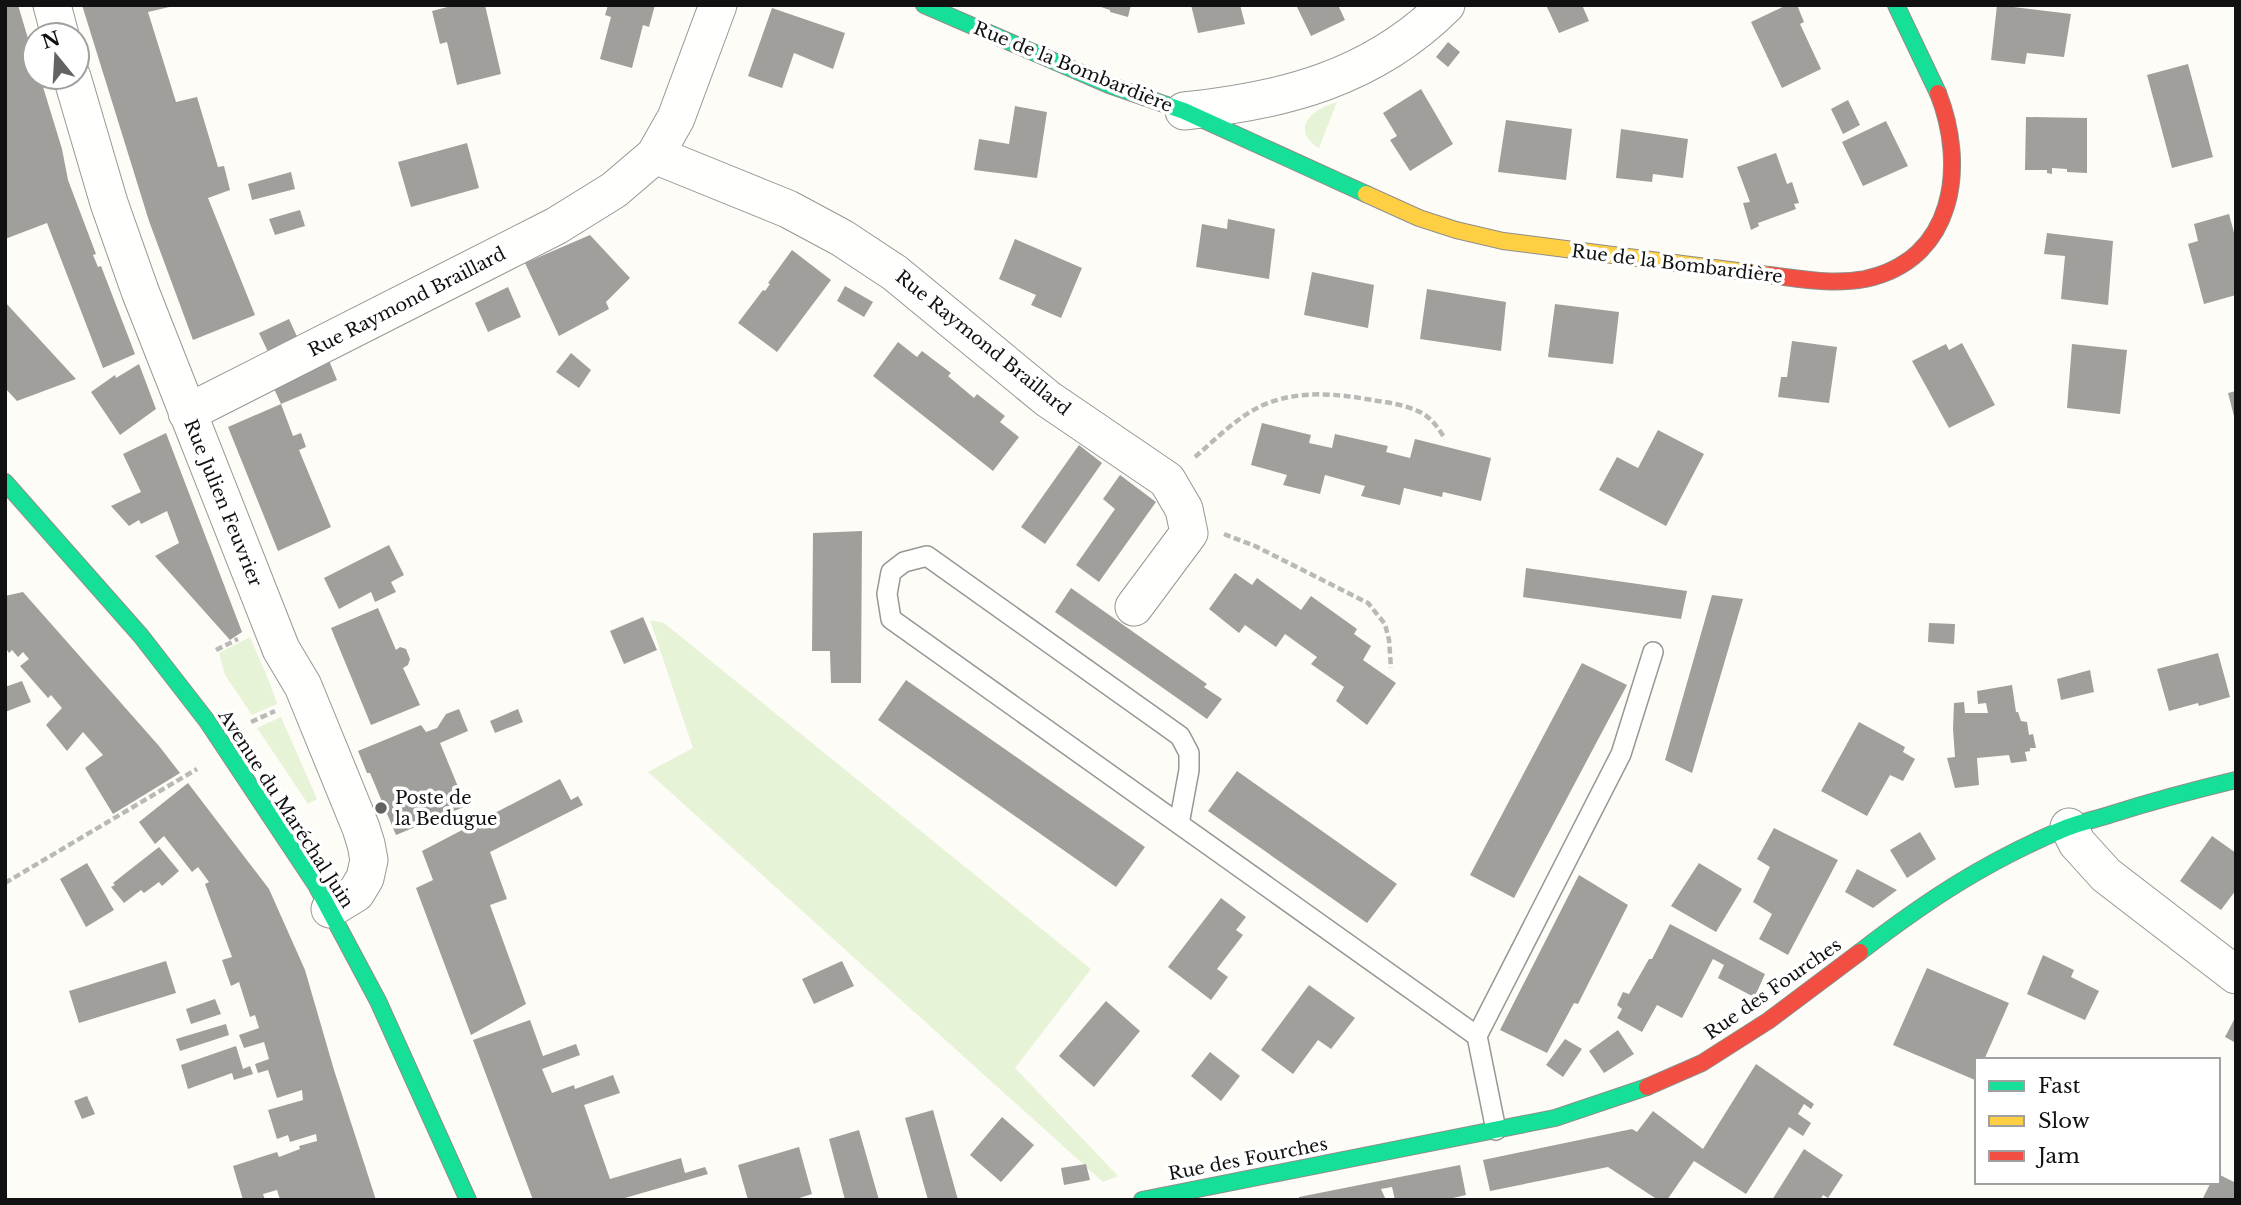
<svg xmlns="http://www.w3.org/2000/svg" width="2241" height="1205" font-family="'Libre Baskerville',serif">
<rect width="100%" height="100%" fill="#fdfcf7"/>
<path fill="#e7f3d7" d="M1337 102 1319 148C1289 129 1312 109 1337 102Z
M650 620 664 623 1091 969 1015 1068 1118 1176 1103 1182 648 772 693 748Z
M250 637 271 686 277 704 252 715 225 675 219 653Z
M281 717 317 799 308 804 257 728Z"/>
<path fill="#a19f9c" d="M5 5H18L35 62V77H40L62 149 68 180 96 254 93 255 98 267 101 266 135 354 103 368 47 223 5 239Z
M82 5H178L148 12 176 102 197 97 218 167 224 166 230 190 208 198 255 315 193 340 149 221Z
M455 5H485L501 74 457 85 447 42 440 44 432 11Z
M608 5H655L649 27 643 25 632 68 600 59 611 17 605 15Z
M1095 5H1131L1128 17 1110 12V10Z
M1191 5H1240L1245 24 1198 33Z
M1296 5H1338L1345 20 1311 36Z
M1546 5H1582L1589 21 1559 33Z
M1787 5H1797L1804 22 1800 24 1821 69 1782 88 1751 22Z
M1997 5 2071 14 2064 57 2027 53 2025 64 1991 60Z
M772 8 845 33 833 69 794 53 782 88 748 76Z
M1448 42 1460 52 1448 67 1436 57Z
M2188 64 2213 157 2172 168 2147 75Z
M1421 89 1453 144 1410 171 1390 140 1397 136 1383 113Z
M1848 100 1860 125 1843 134 1831 109Z
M1015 106 1047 112 1037 178 974 170 979 139 1009 144Z
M2026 117 2087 118V173L2067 172V169L2052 168V174L2047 173V170H2025Z
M1506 120 1572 129 1566 180 1498 172Z
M1886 121 1908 166 1863 186 1842 142Z
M1621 129 1688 139 1683 178 1653 174 1652 182 1616 178Z
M467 143 479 188 411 207 398 162Z
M1776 153 1787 184 1792 182 1799 203 1794 204 1796 209 1758 223 1759 226 1751 230 1743 203 1750 202 1737 167Z
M291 172 295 189 252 200 248 184Z
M300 210 305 226 275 235 269 219Z
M2229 214 2236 240V295L2204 304 2188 244 2198 241 2194 224Z
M1228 219 1275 229 1269 279 1196 267 1202 224 1227 229Z
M2047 233 2113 241 2108 305 2061 299 2065 256 2044 254Z
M590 235 630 278 606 302 609 309 559 336 525 263Z
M1015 239 1082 268 1061 318 1031 305 1036 295 999 279Z
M792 250 831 280 777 352 738 323 763 290 765 291 770 284 768 283Z
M1312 272 1374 285 1368 328 1304 315Z
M845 286 873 302 864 317 837 301Z
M508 287 521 317 488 332 475 303Z
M1427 289 1506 302 1501 351 1420 339Z
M5 302 76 379 17 401 5 388Z
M1555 304 1619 312 1613 364 1548 357Z
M289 319 299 341 270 356 259 333Z
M1792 341 1837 347 1829 403 1778 397 1781 377H1787Z
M898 342 917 357 922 351 951 373 948 376 974 398 977 394 1005 416 1000 422 1019 437 993 471 873 376Z
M1962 343 1995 405 1949 428 1912 361 1946 344 1949 350Z
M2072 344 2127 350 2120 414 2067 408Z
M571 353 591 370 579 388 556 372Z
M328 358 337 380 281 404 293 436 301 433 306 447 299 450 331 527 278 551 228 427 281 404 271 382Z
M139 364 156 409 120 435 91 392 115 375 116 378Z
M2236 391V420H2235L2228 393Z
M1262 423 1311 435 1309 443 1332 448 1335 434 1388 446 1386 452 1410 458 1415 439 1491 458 1481 501 1443 492 1442 497 1404 488 1400 505 1361 496 1365 486 1325 475 1320 494 1283 485 1287 475 1251 465Z
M1658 430 1704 454 1666 526 1599 490 1617 457 1638 468Z
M166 433 242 632 230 640 155 556 179 543 167 511 141 524 139 520 129 526 111 506 141 492 123 454Z
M1079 445 1102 463 1045 544 1021 527Z
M1120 475 1156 502 1099 582 1076 565 1115 509 1103 499Z
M862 531 861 683H831L830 651H812L813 533Z
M389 545 404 575 391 582 396 592 375 602 371 592 339 609 324 578Z
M1526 568 1687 591 1681 619 1523 597Z
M1235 573 1252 585 1257 578 1301 610 1311 596 1357 629 1354 634 1371 646 1363 660 1396 683 1367 725 1336 701 1344 687 1311 664 1317 657 1285 634 1276 647 1245 625 1239 633 1209 609Z
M1071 588 1207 684 1204 687 1222 699 1207 719 1055 612Z
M23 592 159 746 180 773 113 814 85 768 103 755 83 732 67 751 46 725 62 708 51 695 48 698 20 666 29 659 23 652 18 657 12 650 9 653 5 647V596Z
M1712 595 1743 599 1692 773 1665 760Z
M378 608 396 650 400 647 406 649 410 659 408 665 403 668 420 705 371 725 331 628Z
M643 617 657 650 624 664 610 631Z
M1929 623 1955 624 1954 644 1928 642Z
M2218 653 2230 697 2199 706 2198 703 2169 711 2157 669Z
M1582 663 1627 685 1514 898 1470 875Z
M2090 670 2094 692 2061 700 2057 679Z
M906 680 1145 847 1116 887 878 720Z
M22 681 31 702 5 712V687Z
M2012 685 2016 712H2018L2021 721 2027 722 2029 735 2033 734 2036 748H2030V751L2025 752 2027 761 2011 763 2009 755 1977 758 1979 785 1955 788 1947 758 1955 757 1953 729 1954 703 1964 702 1965 713H1988L1986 703 1978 704 1977 691Z
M459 709 468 731 440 743 466 806 396 835 370 773H367L358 751 421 725 426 732 437 728 446 714Z
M518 709 523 722 495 733 490 721Z
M1859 722 1905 747 1903 752 1915 759 1903 781 1890 775 1867 816 1821 791Z
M1237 771 1397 884 1367 923 1208 811Z
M560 779 571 800 578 796 583 805 490 852 507 899 490 905 526 1004 471 1035 416 888 433 880 422 851Z
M188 783 269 889 305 970 334 1070 376 1200H280L277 1190 263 1194 265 1200H243L233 1166 277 1152 279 1157 300 1149 299 1146 317 1141 316 1134 290 1142 288 1135 277 1139 268 1110 303 1100 302 1090 277 1098 268 1070 258 1073 255 1064 269 1059 264 1042 244 1048 239 1035 259 1028 255 1015 250 1017 239 982 231 986 222 960 232 957 205 884 209 882 198 867 192 872 164 836 155 844 139 822Z
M1774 828 1838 860 1788 955 1759 939 1772 914 1753 902 1770 867 1757 859Z
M1920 832 1936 859 1907 878 1890 850Z
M2212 836 2236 853V890L2221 910 2180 881Z
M159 847 179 871 162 886 159 882 144 893 141 890 124 903 111 887 115 885 113 883Z
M87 863 114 910 86 927 60 879Z
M1699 863 1742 889 1716 932 1671 906Z
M1857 869 1897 890 1873 908 1845 892Z
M1579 875 1628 905 1578 1004 1574 1003 1547 1053 1500 1030Z
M1221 898 1246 917 1236 930 1243 935 1217 969 1228 977 1211 1000 1168 967Z
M1670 924 1765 974 1756 994 1752 996 1718 978 1724 965 1713 959 1682 1018 1657 1005 1642 1032 1617 1018 1622 1009 1617 1005 1623 992 1629 994 1649 959H1652Z
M2043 955 2074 970 2071 977 2099 991 2085 1020 2027 994Z
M166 961 176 993 79 1023 69 991Z
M842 961 854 986 814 1004 802 979Z
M1927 968 2009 1003 1984 1060H1977L1975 1080 1893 1045Z
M1309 985 1355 1018 1331 1049 1318 1040 1293 1074 1261 1050Z
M215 999 221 1014 191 1024 186 1009Z
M1106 1001 1140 1031 1094 1087 1059 1056Z
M2236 1016V1043L2225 1037Z
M530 1020 543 1056 576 1044 580 1055 542 1069 552 1093 574 1085 575 1089 613 1075 620 1093 584 1105 610 1179 681 1158 685 1173 705 1167 708 1174 618 1200H533L473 1040Z
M226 1024 229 1035 180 1051 176 1039Z
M1618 1030 1634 1054 1604 1073 1589 1051Z
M1565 1039 1582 1049 1563 1077 1546 1065Z
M236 1046 243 1069 250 1066 253 1074 234 1080 232 1073 188 1089 181 1065Z
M1210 1052 1240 1076 1221 1101 1191 1076Z
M1756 1064 1814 1104 1811 1109 1804 1104 1798 1114 1811 1123 1803 1136 1789 1127 1746 1194 1694 1161 1667 1200H1658L1608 1167 1490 1191 1483 1160 1632 1129 1637 1132 1653 1111 1703 1149Z
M87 1096 95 1114 82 1119 74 1101Z
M933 1110 958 1200H928L905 1118Z
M1002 1117 1034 1145 1001 1182 970 1155Z
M859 1130 879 1200H845L829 1139Z
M799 1147 812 1194 793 1200H748L738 1165Z
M1804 1149 1843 1175 1828 1198 1823 1195 1820 1200H1772Z
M1086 1164 1090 1180 1064 1185 1061 1168Z
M1460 1165 1466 1195 1444 1200H1395L1392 1187 1381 1189 1386 1200H1299V1197Z
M2218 1174 2236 1183V1200H2202L2211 1182H2218Z"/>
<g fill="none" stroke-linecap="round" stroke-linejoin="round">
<defs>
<path id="lane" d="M1179 824 1189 770V753L1180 736 927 556 904 562 891 572 887 594 891 619 1477 1036
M1496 1130 1477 1036 1621 754 1653 652"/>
<path id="street" d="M52 5 60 35
M72 77 109 203 140 291 281 649 303 686 361 828 366 844 369 860 365 878 356 893 330 909
M1184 111C1283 101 1373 78 1446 5
M655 155 788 209 842 238 895 273 1048 399 1167 480 1184 509 1189 533 1134 607
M187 413 556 226 614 190 655 155 676 118 718 5
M2069 827 2077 843 2106 875 2236 975"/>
<path id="fast" d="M924 5 1109 85 1184 111 1366 194
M1896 5 1938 93
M5 482 141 636 207 721 316 885 378 1001 468 1200
M1860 952C1926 901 1988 860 2066 828 2081 822 2097 819 2112 814 2153 801 2194 790 2236 780
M1142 1200 1555 1118 1647 1087"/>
<path id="slow" d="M1366 194 1419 218 1456 230 1503 241 1769 275"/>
<path id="jam" d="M1769 275C1802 279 1833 285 1865 279 1955 260 1967 166 1938 93
M1647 1087 1702 1063 1768 1021 1860 952"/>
</defs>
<use href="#lane" stroke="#979795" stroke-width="22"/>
<use href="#street" stroke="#979795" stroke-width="39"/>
<use href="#fast" stroke="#8e8d8b" stroke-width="18"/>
<use href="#slow" stroke="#8e8d8b" stroke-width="18"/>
<use href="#jam" stroke="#8e8d8b" stroke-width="18"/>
<path stroke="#b9b9b8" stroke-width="4.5" stroke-dasharray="7 3.5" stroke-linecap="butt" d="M1195 457C1216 439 1237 417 1263 405 1301 389 1339 394 1378 401 1392 403 1408 406 1420 412 1431 417 1439 429 1445 439
M1224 534 1255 546 1368 603 1385 624 1389 640 1391 668
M216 650 238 639
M251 722 275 711
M5 883 197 769"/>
<use href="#lane" stroke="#fffffe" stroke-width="19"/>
<use href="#street" stroke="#fffffe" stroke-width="37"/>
<use href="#fast" stroke="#16e098" stroke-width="16"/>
<use href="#slow" stroke="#ffcf43" stroke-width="16"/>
<use href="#jam" stroke="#f24e42" stroke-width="16"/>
</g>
<circle fill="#646362" stroke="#fff" stroke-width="2.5" cx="381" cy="808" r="7"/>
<g text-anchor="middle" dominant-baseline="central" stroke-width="7" stroke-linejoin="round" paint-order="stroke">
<g font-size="18" fill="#111" stroke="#fff">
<text transform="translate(1073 67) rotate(22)">Rue de la Bombardière</text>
<text transform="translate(1677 264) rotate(7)">Rue de la Bombardière</text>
<text transform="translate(407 302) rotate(-27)">Rue Raymond Braillard</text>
<text transform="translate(983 343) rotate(39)">Rue Raymond Braillard</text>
<text transform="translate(223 503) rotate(68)">Rue Julien Feuvrier</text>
<text transform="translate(286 809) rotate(57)">Avenue du Maréchal Juin</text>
<text transform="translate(1773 989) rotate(-35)">Rue des Fourches</text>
<text transform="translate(1248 1159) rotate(-11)">Rue des Fourches</text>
</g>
<g font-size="18" fill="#111" stroke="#fff" text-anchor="start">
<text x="395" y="798">Poste de<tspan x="395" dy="21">la Bedugue</tspan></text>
</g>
</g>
<rect width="2241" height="1205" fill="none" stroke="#111111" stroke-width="14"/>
<rect x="1975" y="1058" width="245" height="126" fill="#ffffff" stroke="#a0a0a0" stroke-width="2"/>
<rect x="1989" y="1081" width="35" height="10" fill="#16e098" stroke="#a0a0a0" stroke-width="2"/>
<text x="2038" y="1093" font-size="21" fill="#111111">Fast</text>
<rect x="1989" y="1116" width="35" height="10" fill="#ffcf43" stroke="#a0a0a0" stroke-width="2"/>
<text x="2038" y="1128" font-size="21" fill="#111111">Slow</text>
<rect x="1989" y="1151" width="35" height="10" fill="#f24e42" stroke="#a0a0a0" stroke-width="2"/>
<text x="2038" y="1163" font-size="21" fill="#111111">Jam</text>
<g transform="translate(56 56) rotate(342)"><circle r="33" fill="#ffffff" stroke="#a0a0a0" stroke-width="2"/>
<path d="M0-5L12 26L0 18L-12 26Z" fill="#646362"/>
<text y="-10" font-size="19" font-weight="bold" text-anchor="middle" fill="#111111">N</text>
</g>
</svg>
